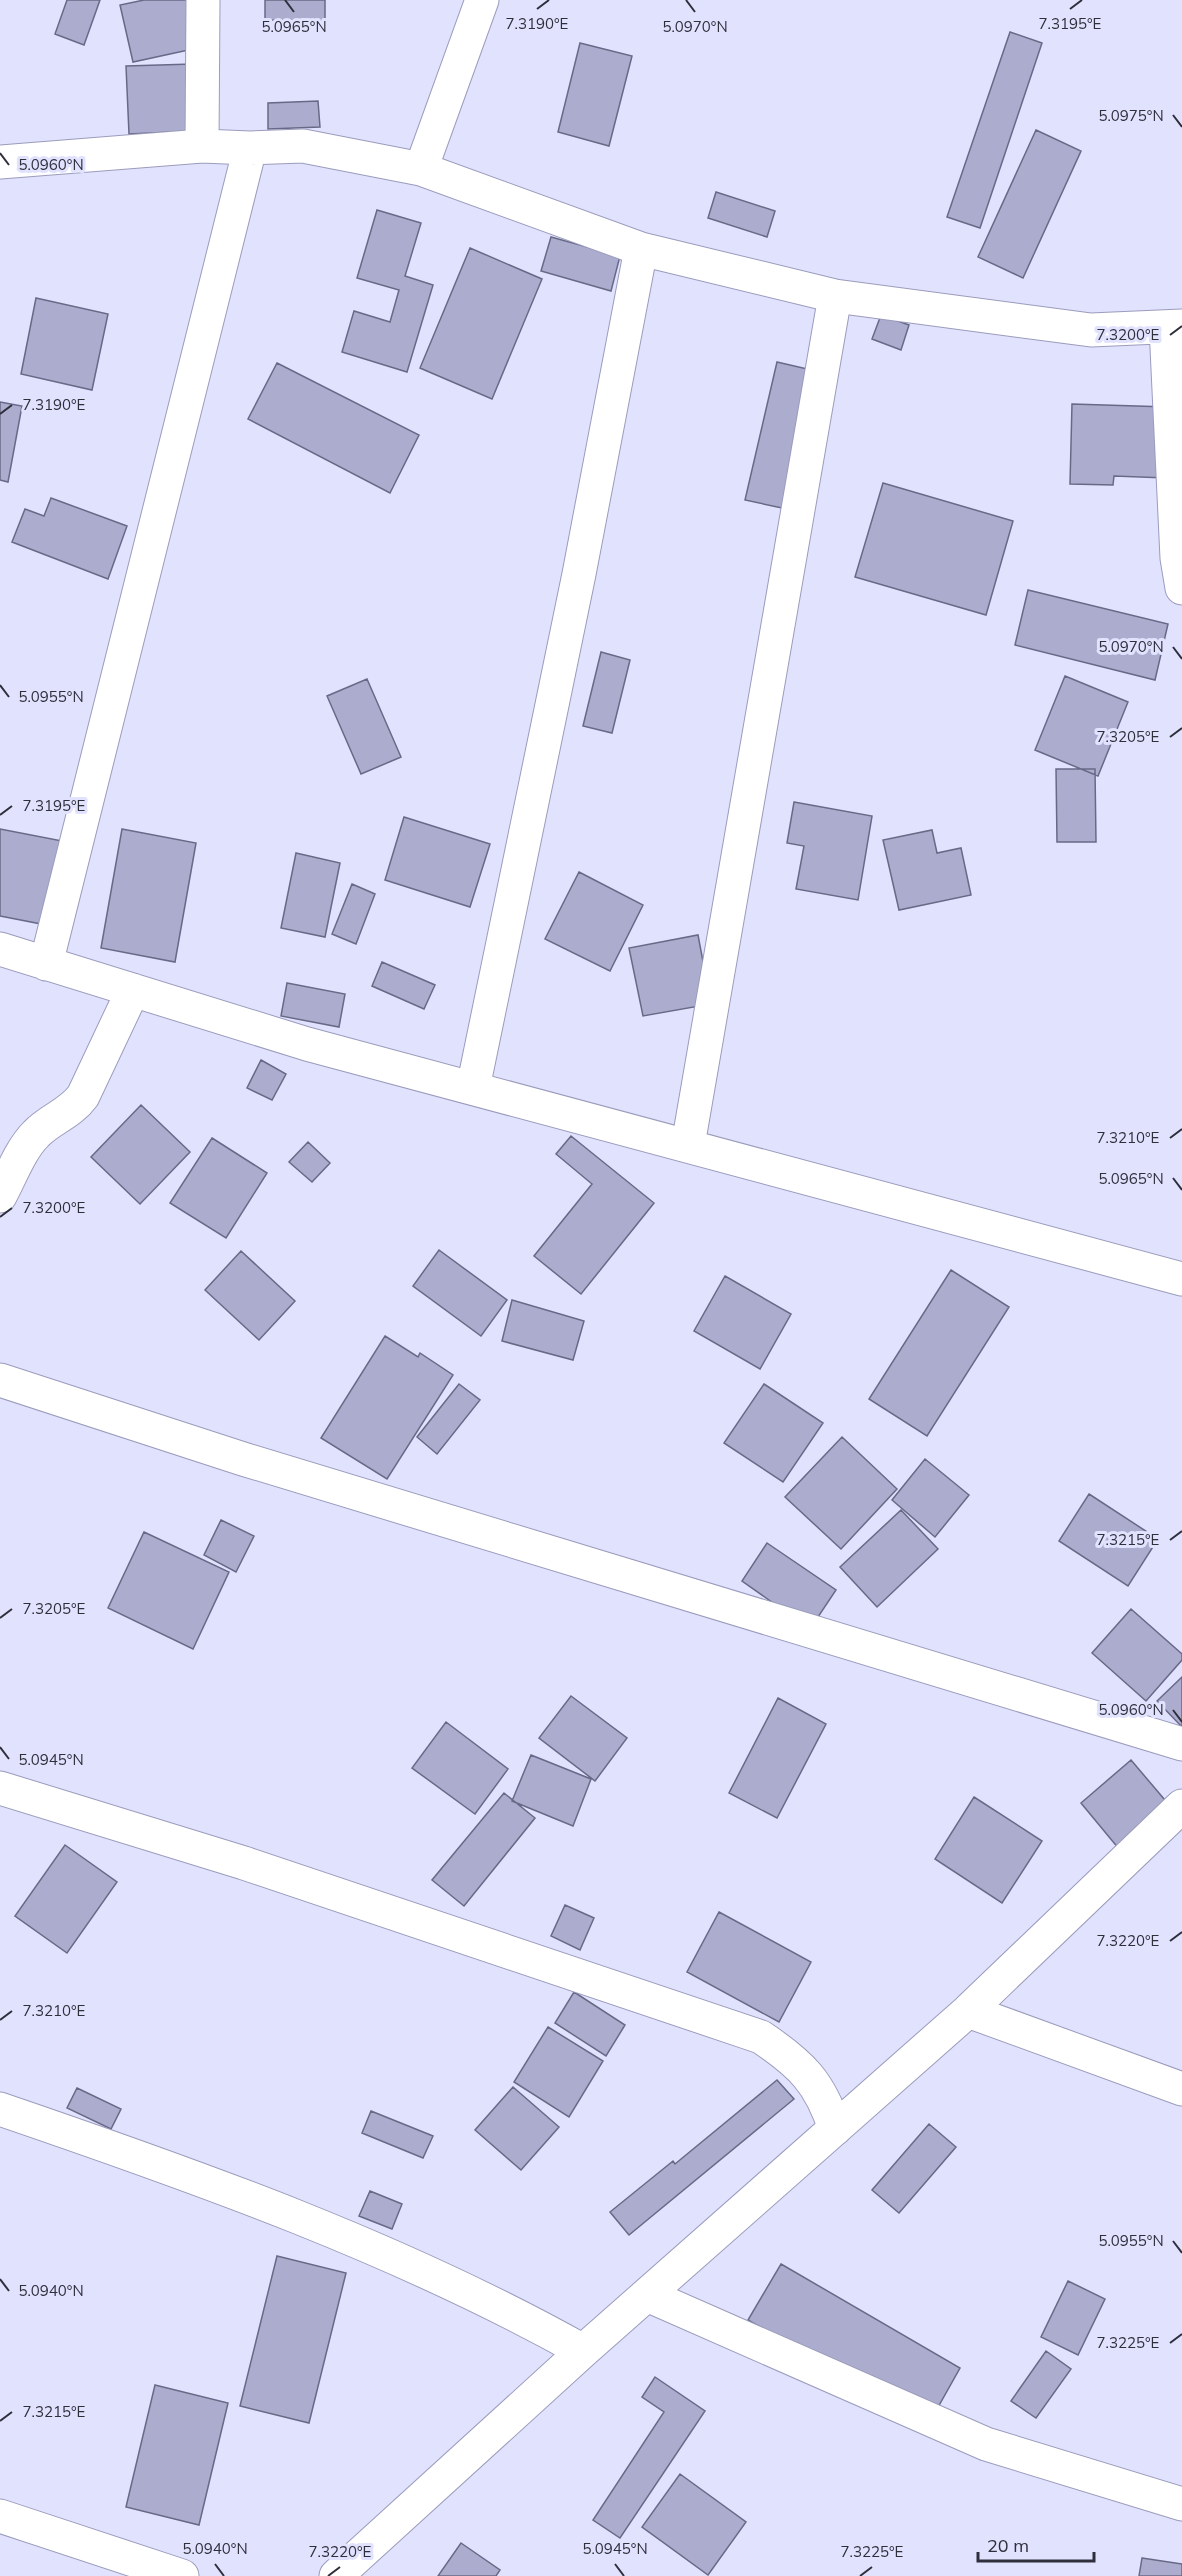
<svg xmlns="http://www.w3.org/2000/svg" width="1182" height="2576" font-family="Mulish,sans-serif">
<rect width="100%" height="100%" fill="#e1e2fe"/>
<path fill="#acadce" stroke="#686987" stroke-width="1.5" d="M67 0H100L84 45 55 34Z
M144 0H197L207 46 133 62 120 5Z
M265 0H325V21L265 20Z
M1010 32 1042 43 980 228 947 217Z
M580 43 632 56 609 146 558 132Z
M193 64 195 131 129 134 126 66Z
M318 101 320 127 268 129V103Z
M1036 130 1081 151 1023 278 978 257Z
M716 192 775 211 767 237 708 218Z
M377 210 421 223 405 276 433 285 407 372 342 352 354 311 390 322 399 290 357 278Z
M551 237 620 256 611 291 541 271Z
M470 248 542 279 492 399 420 368Z
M36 298 108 314 92 390 21 374Z
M881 315 909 325 901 350 872 339Z
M777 362 829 374 796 511 745 500Z
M277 363 419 435 390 493 248 419Z
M0 402 22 406 8 482 0 480Z
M1072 404 1168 407 1166 478 1114 476 1113 485 1070 484Z
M883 483 1013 521 986 615 855 577Z
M51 498 127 526 108 579 12 542 25 509 44 516Z
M1028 590 1168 624 1155 680 1015 645Z
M601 652 630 660 612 733 583 726Z
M1065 676 1128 702 1098 776 1035 750Z
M367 679 401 757 361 774 327 696Z
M1056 769H1095L1096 842H1057Z
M794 802 872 816 858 900 796 889 804 846 787 843Z
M404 817 490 844 470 907 385 880Z
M0 829 83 845 67 929 0 916Z
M122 829 196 843 175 962 101 948Z
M932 830 937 853 961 848 971 895 899 910 883 840Z
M296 853 340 863 325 937 281 928Z
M579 872 643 905 610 971 545 939Z
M352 884 375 894 356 944 332 934Z
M698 935 711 1004 643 1016 629 948Z
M382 962 435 985 424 1009 372 986Z
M287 983 345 994 339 1027 281 1016Z
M261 1060 286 1074 272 1100 247 1088Z
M141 1105 190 1152 140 1204 91 1157Z
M571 1136 654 1203 581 1294 534 1256 592 1184 556 1154Z
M212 1138 267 1173 226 1238 170 1203Z
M308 1142 330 1163 312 1182 289 1162Z
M439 1250 507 1300 481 1336 413 1286Z
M241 1251 295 1301 259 1340 205 1290Z
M951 1270 1009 1307 927 1436 869 1399Z
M725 1276 791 1314 760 1369 694 1331Z
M512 1300 584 1321 573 1360 502 1341Z
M385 1336 418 1357 420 1353 453 1375 387 1479 321 1438Z
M459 1384 480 1400 437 1454 417 1437Z
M764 1384 823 1423 783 1482 724 1443Z
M842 1437 897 1489 841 1549 785 1497Z
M925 1459 969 1495 935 1537 892 1500Z
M1089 1494 1158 1539 1128 1586 1059 1541Z
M901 1510 938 1549 877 1607 840 1567Z
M221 1520 254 1536 236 1572 204 1555Z
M144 1532 229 1572 193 1649 108 1608Z
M767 1543 836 1590 810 1629 742 1581Z
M1131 1609 1182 1654V1660L1146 1701 1092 1653Z
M1182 1677V1727L1157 1701Z
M571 1696 627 1738 595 1781 539 1738Z
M778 1698 826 1724 777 1818 729 1793Z
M446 1722 508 1769 475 1814 412 1768Z
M531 1755 591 1779 573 1826 512 1801Z
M1131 1760 1170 1806 1119 1849 1081 1803Z
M504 1793 535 1818 464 1906 432 1880Z
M974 1797 1042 1841 1002 1903 935 1859Z
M65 1845 117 1882 67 1953 15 1916Z
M565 1905 594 1918 580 1950 551 1936Z
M719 1912 811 1962 779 2022 687 1972Z
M574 1992 625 2025 606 2056 555 2023Z
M548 2027 603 2061 569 2117 514 2082Z
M777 2080 794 2099 629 2235 610 2212 673 2161 675 2164Z
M513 2087 559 2127 521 2170 475 2130Z
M77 2088 121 2109 111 2129 67 2108Z
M371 2111 433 2136 423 2158 362 2133Z
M929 2124 956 2147 899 2213 872 2190Z
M370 2191 402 2204 392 2229 359 2216Z
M277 2256 346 2273 309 2423 240 2406Z
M781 2264 960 2368 928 2425 748 2320Z
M1068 2281 1105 2299 1078 2355 1041 2337Z
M1046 2351 1071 2369 1036 2418 1011 2401Z
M655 2377 705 2411 620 2538 593 2520 664 2412 642 2397Z
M155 2385 228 2403 199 2525 126 2507Z
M680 2474 746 2522 708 2575 642 2527Z
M461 2543 500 2570 496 2576H438Z
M1142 2558 1182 2564V2576H1139Z"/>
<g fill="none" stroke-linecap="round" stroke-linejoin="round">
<defs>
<path id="minor" d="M202 146 203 0
M0 162 202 146 250 148 303 146 421 169 641 249 835 296 1091 330 1182 326
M421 169 482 0
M1166 327 1177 558 1182 588
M0 949 307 1044 1182 1279
M46 964 250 148
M473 1088 579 574 641 249
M688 1145 835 296
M0 1196C11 1176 20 1150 36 1134 50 1119 70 1114 83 1096L133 990
M0 1380 243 1459 1182 1744
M0 1788 244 1863 761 2037C801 2064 820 2082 835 2129
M968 2011 1182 2089
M0 2109C199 2177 399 2248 583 2351
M647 2295 986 2444 1182 2504
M0 2516 182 2576
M336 2576 583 2351 968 2011 1182 1806"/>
</defs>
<use href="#minor" stroke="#9b9cbc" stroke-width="35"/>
<use href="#minor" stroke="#fff" stroke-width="33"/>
</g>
<path fill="none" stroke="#2f2f3c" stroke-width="2" d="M285 0 294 12M686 0 695 12M537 9 549 0M1070 9 1082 0M1173 115 1182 127M0 153 9 165M1170 335 1182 326M0 414 12 405M1173 647 1182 659M0 685 9 697M1170 737 1182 728M0 815 12 806M1170 1138 1182 1129M1173 1178 1182 1190M0 1217 12 1208M1170 1540 1182 1531M0 1618 12 1609M1173 1710 1182 1722M0 1747 9 1759M1170 1941 1182 1932M0 2020 12 2011M1173 2241 1182 2253M0 2279 9 2291M1170 2343 1182 2334M0 2421 12 2412M215 2564 224 2576M615 2564 624 2576M328 2576 340 2567M860 2576 872 2567"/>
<g font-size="15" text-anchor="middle" fill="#2f2f3c" stroke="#e1e2fe" stroke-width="6" stroke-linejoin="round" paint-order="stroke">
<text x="1070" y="29">7.3195°E</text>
<text x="537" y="29">7.3190°E</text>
<text x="294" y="32">5.0965°N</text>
<text x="695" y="32">5.0970°N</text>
<text x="1131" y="121">5.0975°N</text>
<text x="51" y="170">5.0960°N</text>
<text x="1128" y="340">7.3200°E</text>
<text x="54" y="410">7.3190°E</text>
<text x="1131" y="652">5.0970°N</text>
<text x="51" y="702">5.0955°N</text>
<text x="1128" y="742">7.3205°E</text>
<text x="54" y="811">7.3195°E</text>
<text x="1128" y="1143">7.3210°E</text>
<text x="1131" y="1184">5.0965°N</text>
<text x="54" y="1213">7.3200°E</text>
<text x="1128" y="1545">7.3215°E</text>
<text x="54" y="1614">7.3205°E</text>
<text x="1131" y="1715">5.0960°N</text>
<text x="51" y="1765">5.0945°N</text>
<text x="1128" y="1946">7.3220°E</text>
<text x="54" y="2016">7.3210°E</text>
<text x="1131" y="2246">5.0955°N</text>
<text x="51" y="2296">5.0940°N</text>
<text x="1128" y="2348">7.3225°E</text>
<text x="54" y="2417">7.3215°E</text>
<text x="215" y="2554">5.0940°N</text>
<text x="615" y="2554">5.0945°N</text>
<text x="340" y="2557">7.3220°E</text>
<text x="872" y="2557">7.3225°E</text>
</g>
<path d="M978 2552v9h116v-9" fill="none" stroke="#2f2f3c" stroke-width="3"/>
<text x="987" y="2552" font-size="18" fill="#2f2f3c" stroke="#e1e2fe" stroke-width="4.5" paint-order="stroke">20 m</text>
</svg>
